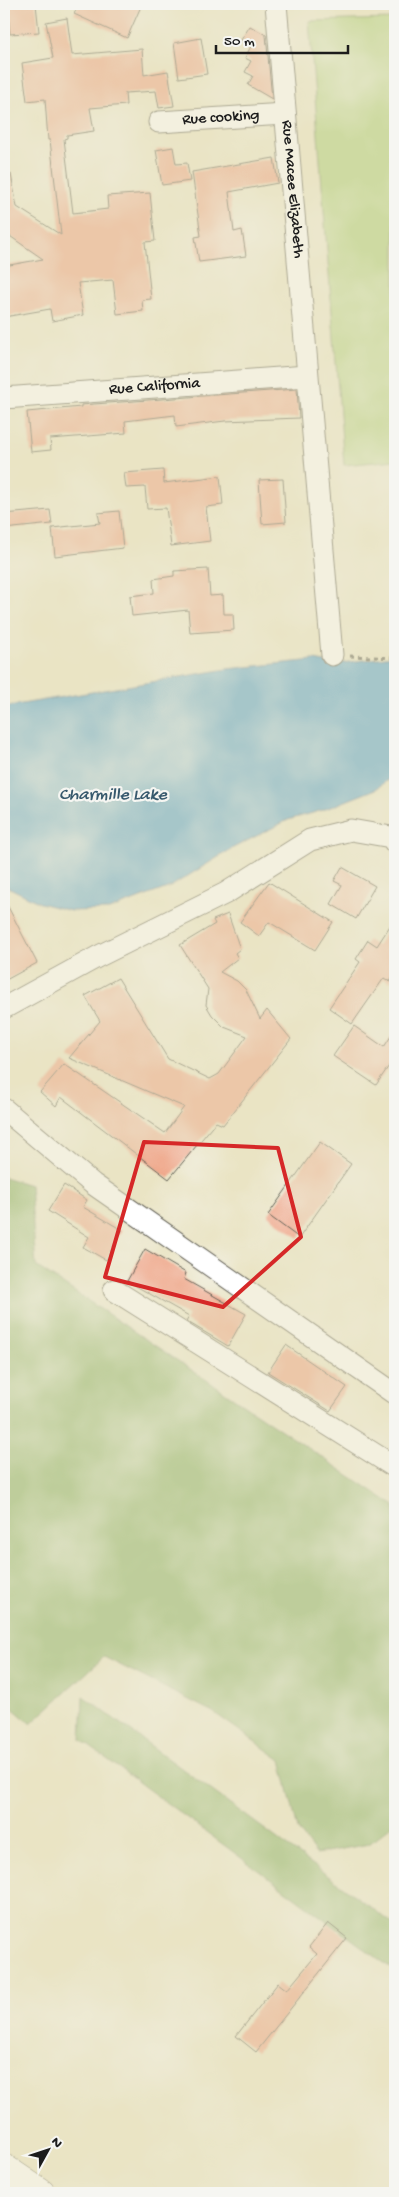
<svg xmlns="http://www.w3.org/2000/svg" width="399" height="2197" font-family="'Gochi Hand',sans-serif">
<rect width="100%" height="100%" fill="#f6f6f2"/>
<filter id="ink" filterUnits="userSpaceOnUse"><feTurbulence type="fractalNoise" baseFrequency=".02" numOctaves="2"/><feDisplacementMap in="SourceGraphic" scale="10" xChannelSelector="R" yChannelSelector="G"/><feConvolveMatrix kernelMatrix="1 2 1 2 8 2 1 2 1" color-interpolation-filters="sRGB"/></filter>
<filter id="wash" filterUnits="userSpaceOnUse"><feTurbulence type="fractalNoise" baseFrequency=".0096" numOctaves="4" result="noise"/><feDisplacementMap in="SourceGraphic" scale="20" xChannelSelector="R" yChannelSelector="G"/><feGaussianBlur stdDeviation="1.12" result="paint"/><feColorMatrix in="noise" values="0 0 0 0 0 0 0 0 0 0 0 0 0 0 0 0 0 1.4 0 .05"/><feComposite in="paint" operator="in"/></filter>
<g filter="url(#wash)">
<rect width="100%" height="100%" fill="#eae4c4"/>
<path fill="#adcf78" stroke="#64764a" d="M395 19V460L344 465 309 21Z"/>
<path fill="#8ab268" stroke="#536742" d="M4 1177 30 1185 36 1266 395 1506V1823L369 1844 316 1854 298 1830 281 1760 213 1712 104 1657 31 1724 4 1701Z
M83 1696 395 1925V1971L81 1740Z"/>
<path fill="#57a3cf" stroke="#3a6076" d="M392 656 395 657V774L376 789 323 810 288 820 233 848 170 887 109 910 71 911 40 903 4 885V707L227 669 314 660 335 664Z"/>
<g id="blocks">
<path fill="#efa486" d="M7 4H36L39 32 10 34Z
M79 4H142L127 38 74 14Z
M67 18 72 55 142 49 144 75 168 71 174 106 159 108 156 91 125 93 126 105 90 108 94 131 67 135V138L64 139 73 213 108 209 107 196 150 193 155 241 145 242 151 299 142 300 143 311 117 314 113 280 78 283 83 315 52 321 50 309 4 317V266L43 259 4 232V174H11L17 207 61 235 50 140H48L45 99 27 101 22 63 53 58 46 22Z
M250 26 266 35 272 99 248 85 253 76 245 72 251 61 245 58 251 46 241 40Z
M201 38 207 74 179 78 174 43Z
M173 147 176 164 187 163 190 181 162 185 156 150Z
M274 158 278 183 229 192 234 232 242 230 246 256 199 262 195 237 201 236 192 172Z
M297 389 299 418 225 421 176 427 175 415 125 421 126 433 50 439 51 450 31 452 27 412 81 407V405Z
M163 470 164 483 220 476 223 505 206 507 210 541 171 546 166 508 147 509 145 487 126 488 124 473Z
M283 479 286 522 262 524 259 480Z
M50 510 52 524 4 529V514Z
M119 511 123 548 55 556 52 528 100 523 98 513Z
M208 569 210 596 223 595 224 614H233L234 630 190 633 188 610 132 616 130 596 154 593 153 579 174 576V571Z
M342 867 375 886 356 919 331 904 342 885 334 881Z
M269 882 333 922 315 950 269 922 259 936 240 922Z
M4 899 37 963 4 981Z
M228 914 240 949 235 953 238 958 220 972 237 981 246 990 260 1019 267 1010 291 1039 223 1125 216 1122 169 1179 61 1097 56 1106 40 1092 64 1064 165 1133 184 1107 69 1058 100 1021 85 996 118 978 168 1059 210 1079 219 1074 247 1036 224 1027 212 1015 206 1005 208 989 180 945 215 924 213 920Z
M395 918V973L390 982 384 978 352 1024 329 1008 360 962 356 959 368 940 377 946Z
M354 1026 384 1047 395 1030V1057L376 1085 333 1056Z
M320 1142 351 1164 299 1238 268 1215Z
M64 1185 87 1200 83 1207 122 1230 106 1260 83 1247 89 1237 48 1211Z
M145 1249 186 1273 184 1279 246 1314 228 1346 186 1321 189 1316 127 1281Z
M286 1345 347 1387 330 1411 268 1372Z
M328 1923 347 1938 256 2052 236 2036 278 1983 287 1990 317 1954 309 1947Z"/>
</g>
</g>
<g filter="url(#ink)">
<use href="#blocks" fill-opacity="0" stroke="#646257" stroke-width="1"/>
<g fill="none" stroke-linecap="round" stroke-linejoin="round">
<defs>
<g id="minor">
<path id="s1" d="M276 4 332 655"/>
<path id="s2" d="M159 122 285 114"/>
<path id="s3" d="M4 398 307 376"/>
<path d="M4 1008 97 957 226 893 310 840 351 830 391 837 395 843"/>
<path d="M4 1109 93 1184 395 1394"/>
<path d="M114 1290 395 1467"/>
</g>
<path id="secondary" d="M4 2168 41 2193"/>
</defs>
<use href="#minor" stroke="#646257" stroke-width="23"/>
<use href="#secondary" stroke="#646257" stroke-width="29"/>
<path stroke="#646257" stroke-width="3" stroke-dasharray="4 4" stroke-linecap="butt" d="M350 656 395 658"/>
<use href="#minor" stroke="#fff" stroke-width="21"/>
<use href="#secondary" stroke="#fff" stroke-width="28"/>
</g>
</g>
<path d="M0 0H399V2197H0ZM144 1142 278 1148 301 1237 223 1307 105 1277Z" fill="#eae4c4" fill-opacity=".55" fill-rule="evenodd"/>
<path fill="none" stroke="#d62828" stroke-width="4" stroke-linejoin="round" d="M144 1142 278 1148 301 1237 223 1307 105 1277Z"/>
<g text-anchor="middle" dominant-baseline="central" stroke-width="4.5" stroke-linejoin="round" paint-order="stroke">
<g font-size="16" fill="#1c1c1c" stroke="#f6f6f2">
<text stroke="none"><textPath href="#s2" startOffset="62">Rue cooking</textPath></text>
<text stroke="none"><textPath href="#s1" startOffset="186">Rue Macee Elizabeth</textPath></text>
<text stroke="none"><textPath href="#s3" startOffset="151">Rue California</textPath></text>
</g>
<g font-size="18" font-style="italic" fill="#37596d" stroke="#f6f6f2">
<text x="113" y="795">Charmille Lake</text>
</g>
</g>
<rect width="399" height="2197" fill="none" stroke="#f6f6f2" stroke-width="20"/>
<g transform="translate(48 2150) rotate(50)" stroke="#f6f6f2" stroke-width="4" paint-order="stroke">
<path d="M0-4L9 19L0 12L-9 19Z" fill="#1c1c1c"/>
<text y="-8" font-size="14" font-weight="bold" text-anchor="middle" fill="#1c1c1c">N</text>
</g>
<path d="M216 45v8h132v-8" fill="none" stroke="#1c1c1c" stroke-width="2.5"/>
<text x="224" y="45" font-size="15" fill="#1c1c1c" stroke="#f6f6f2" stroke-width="4" paint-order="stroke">50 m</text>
</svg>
